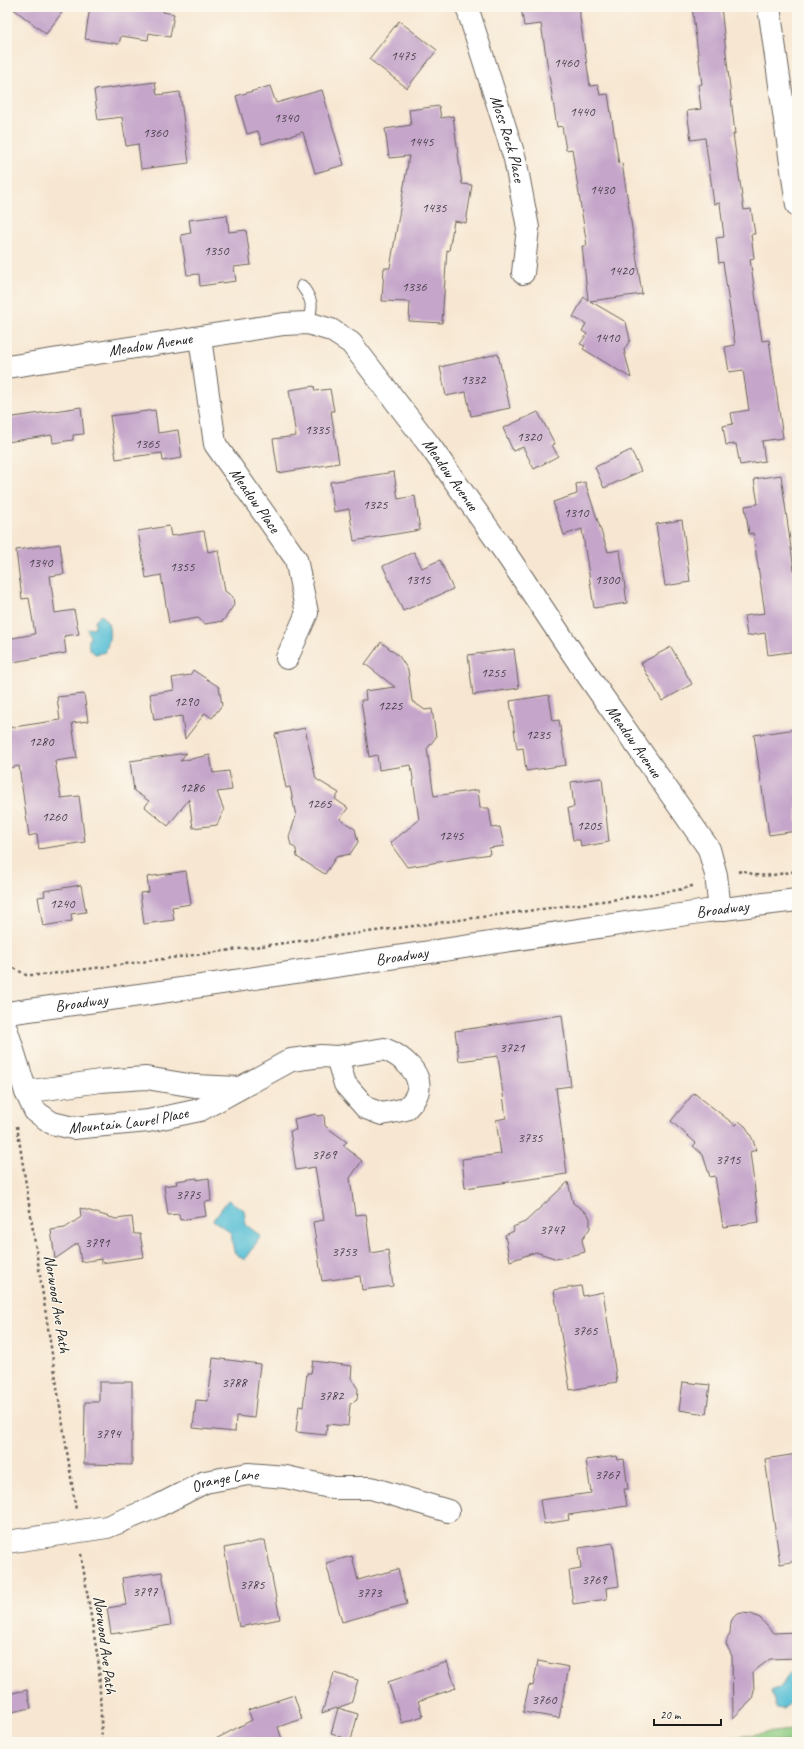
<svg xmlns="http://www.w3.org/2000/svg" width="804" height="1749" font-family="Caveat,sans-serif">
<rect width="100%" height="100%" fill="#fbf7ec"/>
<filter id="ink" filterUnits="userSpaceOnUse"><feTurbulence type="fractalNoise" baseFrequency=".025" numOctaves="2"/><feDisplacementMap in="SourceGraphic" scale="8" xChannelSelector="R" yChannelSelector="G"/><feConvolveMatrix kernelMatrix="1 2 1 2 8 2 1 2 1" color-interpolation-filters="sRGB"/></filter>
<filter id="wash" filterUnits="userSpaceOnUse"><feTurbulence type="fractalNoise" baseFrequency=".012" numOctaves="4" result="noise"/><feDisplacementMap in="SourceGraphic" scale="16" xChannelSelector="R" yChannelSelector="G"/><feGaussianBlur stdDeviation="0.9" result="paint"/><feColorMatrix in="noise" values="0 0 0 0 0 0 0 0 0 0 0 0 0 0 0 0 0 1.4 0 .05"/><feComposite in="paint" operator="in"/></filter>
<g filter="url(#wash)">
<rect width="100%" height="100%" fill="#f7e7d2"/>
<path fill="#8dcb81" stroke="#54744e" d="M797 1729V1742H697Z"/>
<path fill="#59c0d6" stroke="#3a6e79" d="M101 615C113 621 110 642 105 652L96 654C88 650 87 645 90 636L87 629 95 627V620Z
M228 1200 244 1210 246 1225 261 1236 244 1260 234 1252 231 1233 213 1220Z
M790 1672H793L797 1674C797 1689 795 1699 783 1709L776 1708 771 1691 781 1687Z"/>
<g id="blocks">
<path fill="#c5a5ca" d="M11 7H66L46 34Z
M90 7H164L163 12 174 14 170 37 149 33 148 40 121 36 119 44 85 39Z
M521 7H580V18L590 86 598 85 600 95 608 94 619 164 622 163 642 294 590 301 626 322 630 340 624 350 631 378 583 349 585 346 580 344 587 334 582 331 586 324 573 317 584 297 588 300 582 246H587L572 149 566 150 562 126 557 127 541 24 524 26Z
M692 7H721L735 134H733L744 210 751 209 755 234H751L754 258 750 259 762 341 769 340 783 438 762 441 765 461 740 465 736 444 726 445 723 426 733 424 731 413 749 410 743 370 729 372 725 347 735 345 723 262 719 263 716 238 724 237 720 203 714 204 705 138 691 140 687 111 701 109 698 85 702 84Z
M399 21 437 50 407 88 369 59Z
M155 82 157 95 180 92 189 163 141 169 138 144 126 146 122 117 98 120 94 90Z
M270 86 276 103 322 90 344 165 315 173 303 132 262 144 258 131 247 134 236 96Z
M439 106 441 118 453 116 462 184 472 185 466 223 454 221 449 251 447 250 442 323 409 321 410 302 382 301 384 268H390L409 156 389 158 385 129 411 125 409 110Z
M227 215 229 232 246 230 251 265 234 267 236 281 200 286 199 274 187 275 181 235 191 233 189 220Z
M498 354 510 408 471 416 466 392 446 396 440 367Z
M314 386 315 391 330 389 334 411H331L339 463 278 473 273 439 296 436 289 390Z
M81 407 84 434 73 435V440L53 443 52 435 7 442V418Z
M155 410 158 433 178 430 182 458 163 461 162 453 116 459 110 416Z
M538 412 555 444 552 445 558 456 534 469 523 447 513 451 503 428Z
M631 450 641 471 604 488 595 467Z
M394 472 398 499 415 496 420 530 354 541 349 509 334 512 330 482Z
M781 475 797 592V651L768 655 765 633 747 636 744 616 765 613 753 533 749 534 745 506 758 504 754 479Z
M585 482 608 552 620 550 627 603 594 608 582 529 564 535 553 502 577 494 576 484Z
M682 520 690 582 665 586 656 524Z
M169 526 171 536 204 531 208 552 218 550 225 591 233 597 234 605 223 621 205 624 198 618 169 623 161 575 146 578 138 531Z
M60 544 64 574 50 576 55 613 74 610 79 634 64 636 66 653 7 663V639L35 634 29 598 22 599 16 550Z
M414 552 422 568 440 560 453 589 403 611 383 566Z
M381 642 399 656 408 670 412 701 425 710 432 709 436 737 427 749 434 796 478 790 480 808H489L492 828 500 827 504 846 489 848 490 854 407 867 390 843 419 820 411 765 379 770 377 755 369 757 361 700H366L365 691 395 687 365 664Z
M671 647 692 684 662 701 641 663Z
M514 649 519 688 473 695 468 655Z
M193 670 219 687 222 705 212 718 205 713 185 739 182 716 154 720 150 694 174 690 172 678 190 675Z
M84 694 88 721 72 723 77 758 55 761 61 798 79 796 85 842 39 849 37 834 29 836 19 766 10 768 7 746V728L60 720 57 697Z
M549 695 553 721 559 720 566 765 526 771 523 748 517 749 510 701Z
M305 728 316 779 339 793 335 799 348 808 340 819 355 829 358 842 350 854 336 857 325 874 297 857 296 849 291 845 289 837 296 816 290 787 286 788 275 734Z
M797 729V831L769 835 754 735Z
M186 753 180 761 210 755 213 773 229 771 232 790 217 792 224 810 217 825 193 828 189 799 168 826 145 807 149 801 134 791 130 761Z
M602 778 609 842 581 847 580 840H573L568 808 574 807 571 782Z
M186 871 191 904 172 907 174 920 144 924 140 893 149 892 147 877Z
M81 885 86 912 71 914 72 921 43 926 38 897 45 896 44 891Z
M562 1015 571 1086 556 1088 567 1174 465 1188 462 1159 501 1154 496 1120 506 1118 498 1056 459 1061 455 1031Z
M694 1093 735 1125 739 1121 746 1127 753 1140 756 1150 750 1152 759 1222 723 1227 715 1176 710 1177 703 1155 693 1146 696 1143 671 1121Z
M316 1114 317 1116 324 1115 325 1126 347 1142 343 1145 362 1161 350 1178 355 1215 366 1214 371 1253 388 1250 393 1286 362 1290 360 1276 322 1281 313 1222 324 1220 315 1167 296 1170 290 1131 296 1130 294 1119Z
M197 1178V1180L209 1178 211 1201 204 1202 206 1216 180 1220 179 1214 168 1215 164 1186 177 1184 176 1181Z
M568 1182 573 1203 587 1213 590 1218V1228L582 1240 585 1252 557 1259 536 1252 510 1261 505 1235 514 1231 513 1227 525 1222Z
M80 1208 116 1219 132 1217 134 1234H140L144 1257 101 1263V1259L81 1262 78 1243 55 1259 51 1230 65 1228 81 1217Z
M581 1286 583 1296 603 1292 617 1382 570 1390 554 1290Z
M213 1358 260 1364 254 1418 236 1416 235 1432 193 1428 196 1400 208 1401Z
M313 1361 352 1366 351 1378 358 1389 357 1400 350 1404 348 1426 327 1424 326 1435 296 1432 299 1406 303 1407 307 1373H311Z
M99 1382H132V1465L84 1464 85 1402H99Z
M683 1382 710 1385 706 1414 679 1410Z
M797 1454V1561L780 1564 765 1459Z
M617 1456 618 1460 624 1459 628 1489H624L627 1506 568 1515 569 1520 544 1524 540 1500 591 1493 586 1460Z
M265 1540 280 1619 239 1627 224 1548Z
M613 1543 619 1586 606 1588 607 1599 573 1604 569 1571 581 1569 579 1548Z
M352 1556 358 1580 398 1569 407 1604 342 1622 326 1563Z
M162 1572 171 1625 111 1634 107 1608 126 1605 122 1578Z
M742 1613 751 1614 760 1618 773 1633 797 1632V1658L770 1659 753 1672 754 1690 752 1700 733 1718 732 1656 726 1644 728 1637 730 1633 731 1622 733 1618 737 1614Z
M538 1661 569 1667 559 1718 523 1712 529 1685 533 1686Z
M447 1662 456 1688 418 1701 423 1716 402 1723 388 1682Z
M334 1673 358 1680 351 1703 322 1713Z
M27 1690 31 1708 7 1713V1694Z
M294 1695 302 1719 278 1727 283 1742H210L252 1720 248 1710Z
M338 1708 358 1714 351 1740 331 1734Z"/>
</g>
</g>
<g filter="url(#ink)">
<use href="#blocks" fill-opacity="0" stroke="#69635c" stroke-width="1"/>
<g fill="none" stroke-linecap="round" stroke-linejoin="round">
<defs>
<path id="lane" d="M302 286C313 301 313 305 308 323"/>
<g id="street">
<path id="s1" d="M467 7 515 159 528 228 523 273"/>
<path d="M769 7 797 205"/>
<path id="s2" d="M200 338 215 444 296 559 307 613 287 658"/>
<path id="s3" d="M7 367 284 324 308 323 331 330 351 343 430 446 509 558 579 663 709 849 716 875 720 910"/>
<path id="s4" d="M7 1031 26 1092 35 1111 52 1123 73 1128 148 1121 200 1110 291 1060 321 1056 337 1057"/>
<path d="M384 1049C400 1055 427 1075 416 1096 414 1101 409 1105 406 1109L382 1114 366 1108 345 1084 337 1057Z"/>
<path d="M26 1092 100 1081 146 1078 195 1086 239 1088"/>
<path id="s5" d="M7 1542 107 1527 158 1506 205 1482 248 1474 286 1477 334 1488H371L448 1511"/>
</g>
<g id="primary">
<path id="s6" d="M7 1013 154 993 707 911 797 900"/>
</g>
</defs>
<use href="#lane" stroke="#69635c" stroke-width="13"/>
<use href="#street" stroke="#69635c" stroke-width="24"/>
<use href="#primary" stroke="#69635c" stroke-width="24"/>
<path stroke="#69635c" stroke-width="2.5" stroke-dasharray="3 3" stroke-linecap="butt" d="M738 872C746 869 749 874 756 875 769 877 784 873 797 871
M14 968 26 975H42L618 899 678 890 695 885
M17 1126 76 1510
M81 1554 99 1666 102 1742"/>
<use href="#lane" stroke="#fff" stroke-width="11"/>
<use href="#street" stroke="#fff" stroke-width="22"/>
<use href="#primary" stroke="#fff" stroke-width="22"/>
</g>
</g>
<g text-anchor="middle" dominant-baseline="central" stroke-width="3" stroke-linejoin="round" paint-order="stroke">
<g font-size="14" fill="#463e48">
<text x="403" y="55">1475</text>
<text x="566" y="62">1460</text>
<text x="582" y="111">1440</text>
<text x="286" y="117">1340</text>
<text x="155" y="132">1360</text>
<text x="421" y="141">1445</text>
<text x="602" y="189">1430</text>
<text x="434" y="207">1435</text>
<text x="216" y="250">1350</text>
<text x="621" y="270">1420</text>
<text x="414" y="286">1336</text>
<text x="607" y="337">1410</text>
<text x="473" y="379">1332</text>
<text x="317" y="429">1335</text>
<text x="529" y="436">1320</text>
<text x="147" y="443">1365</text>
<text x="375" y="504">1325</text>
<text x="576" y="512">1310</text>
<text x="40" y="562">1340</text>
<text x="182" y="566">1355</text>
<text x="418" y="579">1315</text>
<text x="607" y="579">1300</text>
<text x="493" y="672">1255</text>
<text x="186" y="701">1290</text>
<text x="390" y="705">1225</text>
<text x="538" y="734">1235</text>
<text x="41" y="741">1280</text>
<text x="192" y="787">1286</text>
<text x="319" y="803">1265</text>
<text x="54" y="816">1260</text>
<text x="589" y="825">1205</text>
<text x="451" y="835">1245</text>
<text x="62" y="903">1240</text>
<text x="512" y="1047">3721</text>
<text x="530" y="1137">3735</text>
<text x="324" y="1154">3769</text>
<text x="728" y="1159">3715</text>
<text x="188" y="1194">3775</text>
<text x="552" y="1229">3747</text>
<text x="97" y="1242">3791</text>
<text x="344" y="1251">3753</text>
<text x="585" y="1330">3765</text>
<text x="234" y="1382">3788</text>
<text x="331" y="1395">3782</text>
<text x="108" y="1433">3794</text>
<text x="607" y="1474">3767</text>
<text x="594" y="1579">3769</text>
<text x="252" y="1584">3785</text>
<text x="145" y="1591">3797</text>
<text x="369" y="1592">3773</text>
<text x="544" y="1699">3760</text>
</g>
<g font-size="16" fill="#1c1c1c" stroke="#fbf7ec">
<text stroke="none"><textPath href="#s1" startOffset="138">Moss Rock Place</textPath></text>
<text stroke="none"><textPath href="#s3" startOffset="145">Meadow Avenue</textPath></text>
<text stroke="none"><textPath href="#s3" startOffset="517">Meadow Avenue</textPath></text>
<text stroke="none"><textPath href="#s2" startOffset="176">Meadow Place</textPath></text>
<text stroke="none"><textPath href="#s3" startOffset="841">Meadow Avenue</textPath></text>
<text stroke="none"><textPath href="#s6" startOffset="723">Broadway</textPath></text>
<text stroke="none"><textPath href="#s6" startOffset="399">Broadway</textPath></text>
<text stroke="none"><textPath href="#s6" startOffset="75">Broadway</textPath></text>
<text stroke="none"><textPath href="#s4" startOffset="183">Mountain Laurel Place</textPath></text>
<text transform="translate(57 1304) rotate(81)">Norwood Ave Path</text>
<text stroke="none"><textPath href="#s5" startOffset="229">Orange Lane</textPath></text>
<text transform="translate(105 1645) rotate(83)">Norwood Ave Path</text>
</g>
</g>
<rect width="804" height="1749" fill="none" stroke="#fbf7ec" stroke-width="24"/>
<path d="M654 1719v6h67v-6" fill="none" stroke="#1c1c1c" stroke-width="2"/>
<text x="660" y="1719" font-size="12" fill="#1c1c1c" stroke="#fbf7ec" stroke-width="3" paint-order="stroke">20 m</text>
</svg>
